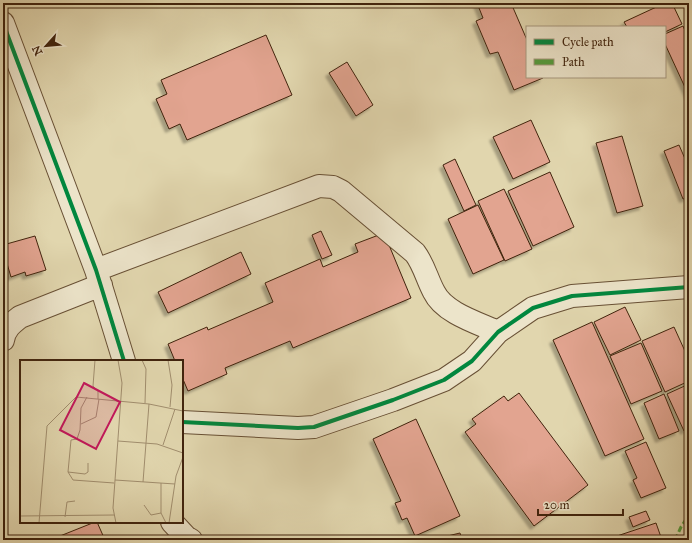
<svg xmlns="http://www.w3.org/2000/svg" width="692" height="543" font-family="'IM FELL Great Primer',serif">
<defs>
<filter id="shadow"><feDropShadow dx="-3.5" dy="3.5" stdDeviation="1" flood-color="#0004"/></filter>
</defs>
<rect width="100%" height="100%" fill="#e1d6ae"/>
<filter id="stains"><feTurbulence type="fractalNoise" baseFrequency=".005" numOctaves="4"/><feColorMatrix values="0 0 0 0 .2 0 0 0 0 .09 0 0 0 0 .02 0 0 0 .5 -.17"/></filter>
<radialGradient id="worn" r=".72"><stop offset=".6" stop-color="#630" stop-opacity="0"/><stop offset="1" stop-color="#630" stop-opacity=".3"/></radialGradient>
<path fill="#e2a490" stroke="#40230d" filter="url(#shadow)" d="M477 3H511L527 40V77H543V78L514 90 498 52 490 54 476 21 483 18Z
M665 3H672L682 24 665 32V27H627L624 22Z
M683 26 689 40V96L665 44V34Z
M266 35 292 95 187 140 180 124 169 129 156 99 167 94 161 80Z
M347 62 373 105 356 116 329 73Z
M531 120 550 162 513 179 493 137Z
M622 136 643 206 617 213 596 143Z
M679 145 689 168V197L683 199 664 151Z
M455 159 476 205 464 211 443 165Z
M550 172 574 227 533 246 508 191Z
M504 189 532 249 505 261 478 201Z
M478 205 504 260 473 274 448 219Z
M321 231 332 255 322 259 312 235Z
M384 233 411 298 293 348 290 341 225 368 227 374 188 391 182 377V361H175L168 344 207 327 208 330 273 302 265 283 320 259 323 267 358 252 355 244Z
M35 236 46 270 26 276 25 272 11 277 3 250V245Z
M241 252 251 274 168 313 158 292Z
M625 307 641 340 610 355 594 322Z
M592 322 644 439 605 456 553 340Z
M674 327 689 360V381L665 392 642 341Z
M641 343 662 391 631 404 610 356Z
M689 384V428L684 431 667 394Z
M519 393 588 485 534 526 465 432 476 424 472 419 504 396 508 401Z
M664 394 679 431 659 439 644 403Z
M416 419 460 516 415 536 407 518 402 520 395 503 401 501 373 439Z
M646 442 666 488 641 498 633 480 637 478 625 451Z
M646 511 650 520 633 527 629 517Z
M95 522H97L105 540H62L60 536Z
M656 523 662 540H609L608 539Z
M460 533 462 540H440L439 538Z"/>
<g fill="none" stroke-linecap="round" stroke-linejoin="round">
<defs>
<path id="minor" d="M3 23 96 270 124 361
M96 270 319 186 333 187 341 191 415 253C424 265 427 279 434 292 444 313 478 323 498 332
M3 340C5 329 11 324 20 317L101 285
M182 422 298 428 314 427 393 400 444 380 472 361 498 332 533 308 572 296 689 287
M172 522 186 537 191 540"/>
</defs>
<use href="#minor" stroke="#685035" stroke-width="24"/>
<use href="#minor" stroke="#ece4ca" stroke-width="22"/>
<path stroke="#539b3b" stroke-width="3" stroke-dasharray="6 3" stroke-linecap="butt" d="M675 540 681 527 689 515"/>
<defs>
<path id="cycleway" d="M3 23 96 270 124 361
M182 422 298 428 314 427 393 400 444 380 472 361 498 332 533 308 572 296 689 287"/>
</defs>
<use href="#cycleway" stroke="#ece4ca" stroke-width="6"/>
<use href="#cycleway" stroke="#00873e" stroke-width="4"/>
</g>
<g transform="translate(20 360)">
<rect width="163" height="163" fill="#e1d6ae"/>
<path fill="none" stroke="#a18e6e" stroke-width="1" d="M75 0 73 26 78 31V39M122 0 126 9 125 43M148 0 152 25 150 47M67 37 61 48 60 70 57 79 51 80 48 112 53 120 94 123M61 64 76 57 79 39M98 81 137 84 163 93M143 85 155 49M48 112 65 114 68 112V103M95 120 155 124M123 122 129 44M141 123V153L146 163M124 145 131 155 141 153M0 156 94 155M45 157 47 142 55 141M19 163 27 66 56 37 129 44 163 51M96 163 93 148 102 23 98 0M149 163 156 116 163 97"/>
<path fill="#c2185b" fill-opacity="0.15" stroke="#c2185b" stroke-width="2" d="M64 23 100 42 76 89 40 70Z"/>
<rect width="163" height="163" fill="none" stroke="#40230d" stroke-width="2"/>
</g>
<rect width="692" height="543" fill="none" stroke="#e1d6ae" stroke-width="16"/>
<rect x="4" y="4" width="684" height="535" fill="none" stroke="#40230d" stroke-width="2"/>
<rect x="8" y="8" width="676" height="527" fill="none" stroke="#40230d"/>
<rect x="526" y="26" width="140" height="52" fill="#ece4ca" stroke="#a7977e"/>
<rect x="534" y="39" width="20" height="6" fill="#00873e" stroke="#a7977e"/>
<text x="562" y="46" font-size="12" fill="#40230d">Cycle path</text>
<rect x="534" y="59" width="20" height="6" fill="#539b3b" stroke="#a7977e"/>
<text x="562" y="66" font-size="12" fill="#40230d">Path</text>
<g transform="translate(46 46) rotate(243)" stroke="#ece4ca" stroke-width="3" paint-order="stroke">
<path d="M0-3L7 15L0 10L-7 15Z" fill="#40230d"/>
<text y="-6" font-size="11" font-weight="bold" text-anchor="middle" fill="#40230d">N</text>
</g>
<path d="M538 509v6h85v-6" fill="none" stroke="#40230d" stroke-width="2"/>
<text x="544" y="509" font-size="12" fill="#40230d" stroke="#ece4ca" stroke-width="3" paint-order="stroke">20 m</text>
<rect width="100%" height="100%" filter="url(#stains)"/>
<rect width="100%" height="100%" fill="url(#worn)"/>
</svg>
